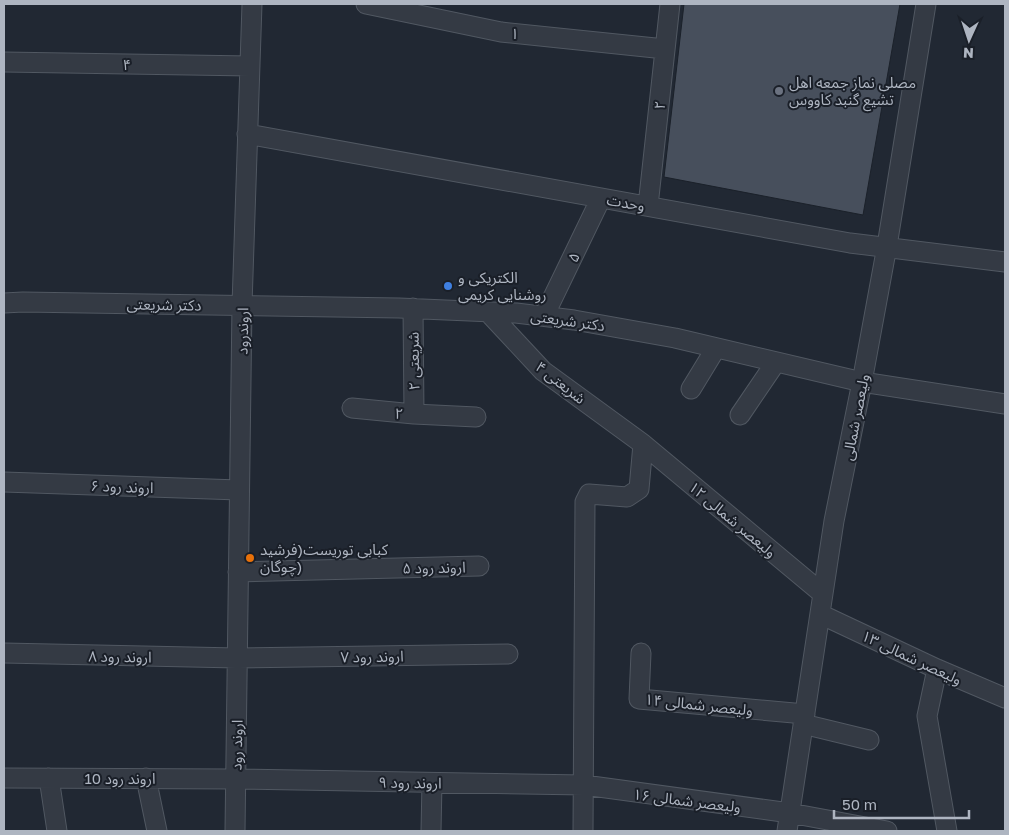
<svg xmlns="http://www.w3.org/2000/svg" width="1009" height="835" font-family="'Golos Text','Noto Sans Arabic',sans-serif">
<rect width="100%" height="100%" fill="#212833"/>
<path fill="#474f5c" stroke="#1b212a" d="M684 4H900L863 215 664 177Z"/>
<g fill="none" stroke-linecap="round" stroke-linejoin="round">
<defs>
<path id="minor" d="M366 4 501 32 665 49
M4 62 250 66
M247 134 850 243 1005 262
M648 206 670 4
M4 303 23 302 399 308 516 313 574 320 675 338 862 382 1005 404
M413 308 414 414
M488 312 543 371 643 444 823 594
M544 316 601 198
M691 389 716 348
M352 408 414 414 476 417
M740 415 776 362
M4 482 239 490
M238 572 479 566
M820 614 937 669 1005 698
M4 653 237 658 508 654
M641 653 639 699 805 714
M937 669 927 716 947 831
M803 724 869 740
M4 778 236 779 584 785 790 813 887 831
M49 778 57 831
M146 778 157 831
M235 831 242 305 252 4
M431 831 432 783
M583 831 585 502 589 494 627 497 639 489 643 444
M787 831 834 521 862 382 887 246 926 4"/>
</defs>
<use href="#minor" stroke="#515862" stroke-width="21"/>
<use href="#minor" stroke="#343a44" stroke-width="19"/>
</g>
<circle fill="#6b7280" stroke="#1a1f28" stroke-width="2" cx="779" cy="91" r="5"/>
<circle fill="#3f7fe0" stroke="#1a1f28" stroke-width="2" cx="448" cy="286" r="5"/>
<circle fill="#e8710a" stroke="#1a1f28" stroke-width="2" cx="250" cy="558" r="5"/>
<g text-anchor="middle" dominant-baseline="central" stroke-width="4" stroke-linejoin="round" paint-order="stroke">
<g font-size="15" fill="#aeb5c1" stroke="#1a1f28">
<text transform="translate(515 33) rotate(6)">۱</text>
<text transform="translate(127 64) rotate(1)">۴</text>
<text transform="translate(659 105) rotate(-84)">۲</text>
<text transform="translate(626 202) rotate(10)">وحدت</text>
<text transform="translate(573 257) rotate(-64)">۵</text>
<text transform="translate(164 304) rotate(1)">دکتر شریعتی</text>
<text transform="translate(568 320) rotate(8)">دکتر شریعتی</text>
<text transform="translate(242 331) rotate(-89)">اروندرود</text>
<text transform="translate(413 361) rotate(-91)">شریعتی ۲</text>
<text transform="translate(561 382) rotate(38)">شریعتی ۴</text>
<text transform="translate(399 413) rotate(5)">۲</text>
<text transform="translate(855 417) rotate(-79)">ولیعصر شمالی</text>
<text transform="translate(122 486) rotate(2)">اروند رود ۶</text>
<text transform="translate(733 519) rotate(40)">ولیعصر شمالی ۱۲</text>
<text transform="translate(434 567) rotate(-1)">اروند رود ۵</text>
<text transform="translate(120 656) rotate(1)">اروند رود ۸</text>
<text transform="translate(372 656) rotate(-1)">اروند رود ۷</text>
<text transform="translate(912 657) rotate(25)">ولیعصر شمالی ۱۳</text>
<text transform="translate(699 704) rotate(6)">ولیعصر شمالی ۱۴</text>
<text transform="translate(236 745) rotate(-89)">اروند رود</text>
<text x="120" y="778">اروند رود 10</text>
<text transform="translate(410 782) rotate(1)">اروند رود ۹</text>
<text transform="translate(687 800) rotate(7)">ولیعصر شمالی ۱۶</text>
</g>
<g font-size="15" fill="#aeb5c1" stroke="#1a1f28" text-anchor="start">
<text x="789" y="82">مصلی نماز جمعه اهل<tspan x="789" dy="17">تشیع گنبد کاووس</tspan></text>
<text x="458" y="277">الکتریکی و<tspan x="458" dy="17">روشنایی کریمی</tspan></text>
<text x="260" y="549">کبابی توریست(فرشید<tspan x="260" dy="17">چوگان)</tspan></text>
</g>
</g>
<rect width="1009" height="835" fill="none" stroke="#aeb5c1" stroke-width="10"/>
<g transform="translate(969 40) rotate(183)" stroke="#1a1f28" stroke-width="4" paint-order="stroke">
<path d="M0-4L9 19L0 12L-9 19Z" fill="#aeb5c1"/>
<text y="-8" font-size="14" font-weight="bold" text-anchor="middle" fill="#aeb5c1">N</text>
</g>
<path d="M834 810v8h135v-8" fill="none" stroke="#aeb5c1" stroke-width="2.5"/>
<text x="842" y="810" font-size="15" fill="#aeb5c1" stroke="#1a1f28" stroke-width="4" paint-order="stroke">50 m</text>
</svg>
